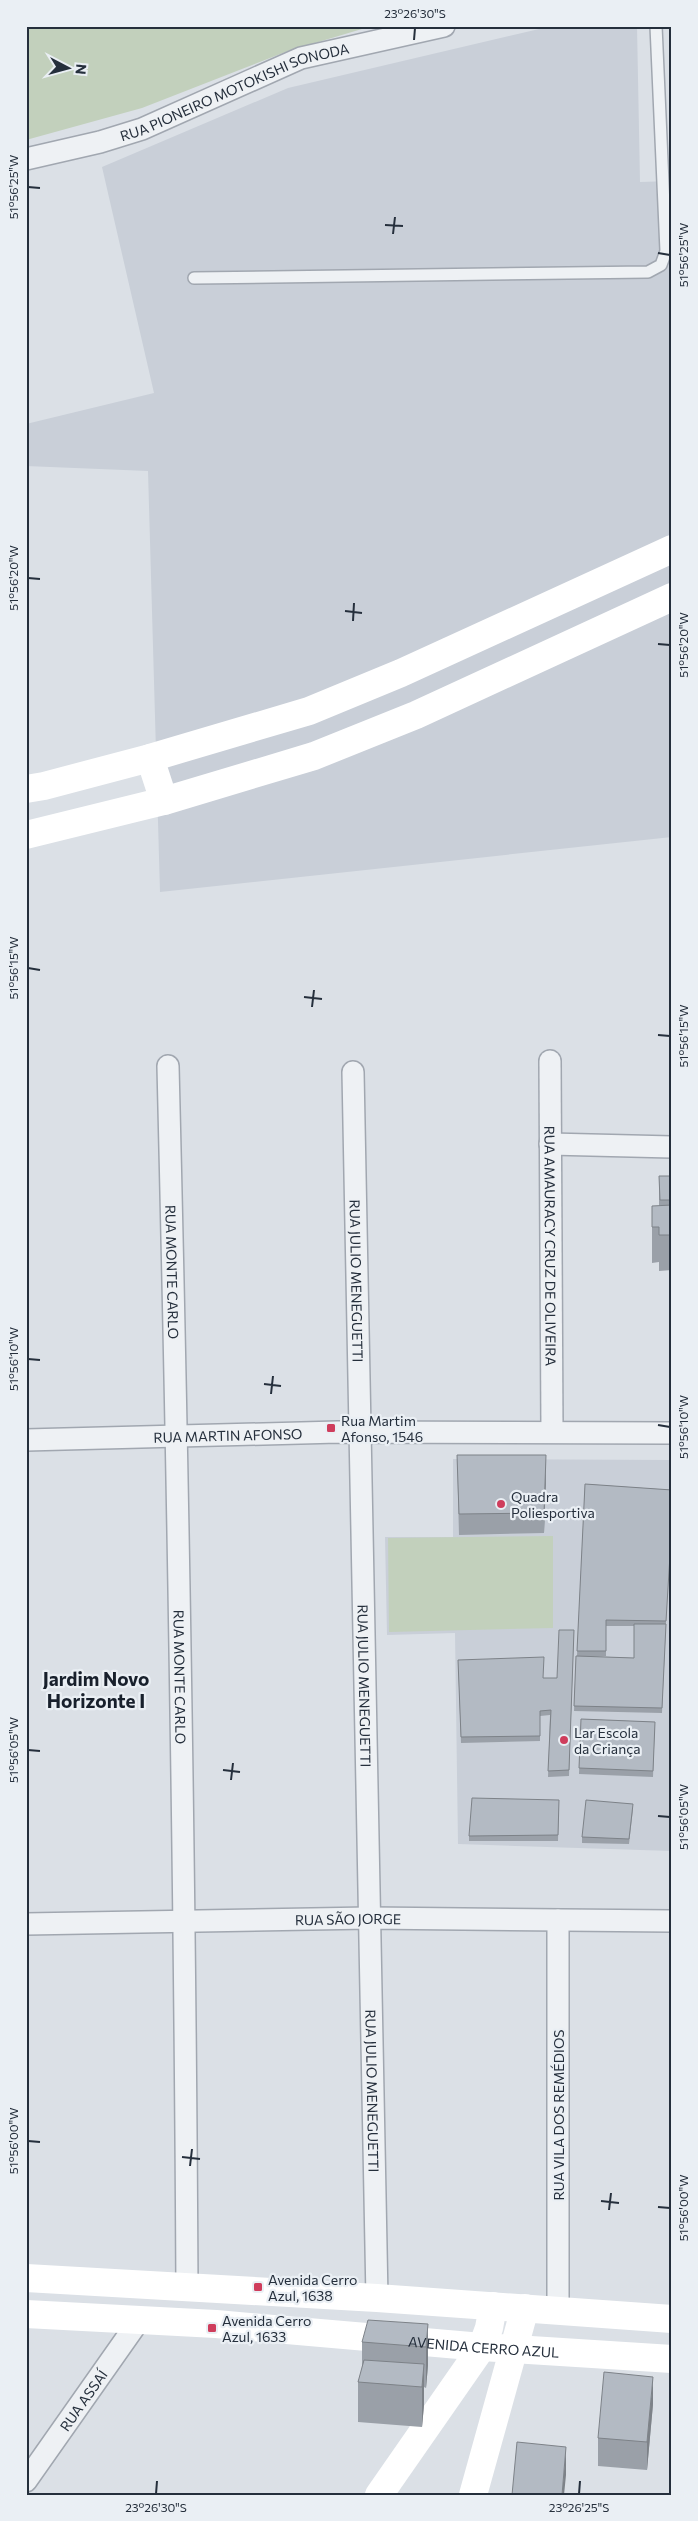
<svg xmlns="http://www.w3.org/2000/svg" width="698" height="2521" font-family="Commissioner,sans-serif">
<rect width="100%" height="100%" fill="#dbe0e6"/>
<path fill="#c9cfd8" d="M552 26H637L640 182 672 181V837L160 892 148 471 26 466V424L154 393 102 167 288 88Z
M453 1459 672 1460V1851L458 1844 455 1633 387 1635 385 1537H453Z"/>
<path fill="#c2d0bc" d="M26 26H372L288 51 142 108 26 140Z
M553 1536V1628L389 1632 388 1538Z"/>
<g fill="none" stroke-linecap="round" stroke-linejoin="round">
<defs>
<path id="lane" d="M194 278 648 272 661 265 666 251 656 26"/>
<g id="street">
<path id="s1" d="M26 159 100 142 142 129 301 58 444 26"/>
<path id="s2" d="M550 1061 552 1432"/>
<path id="s3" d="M168 1066C178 1473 185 1881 187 2288"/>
<path id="s4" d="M353 1072 377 2298"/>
<path d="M550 1144 672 1147"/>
<path id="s5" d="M26 1440 338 1432 672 1433"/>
<path d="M558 1920V2310"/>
<path id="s6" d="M26 1924 369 1918 672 1921"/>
<path id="s7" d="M26 2481 140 2319"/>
</g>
</defs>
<use href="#lane" stroke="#a1a7b0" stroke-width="14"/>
<use href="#street" stroke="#a1a7b0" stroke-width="24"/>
<use href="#lane" stroke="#eef1f4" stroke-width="11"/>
<use href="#street" stroke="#eef1f4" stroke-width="21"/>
<g stroke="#fff" stroke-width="28">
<path d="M150 758 164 801"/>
<path d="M26 789 44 786 150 758 309 711 401 673 672 549"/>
<path d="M26 835 164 801 314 756 416 715 672 597"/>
<path d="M26 2278 377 2298 672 2319"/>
<path id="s8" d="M26 2314 216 2324 482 2347 672 2359"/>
<path d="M379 2495 482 2347 489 2328 493 2306"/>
<path d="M473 2495 525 2308"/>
</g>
</g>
<path fill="#9aa0a8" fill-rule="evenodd" d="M659 1176H672V1270L659 1271V1262L652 1263V1206H659Z
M457 1455 546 1475 544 1533 459 1535Z
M585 1484 672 1490 662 1713 574 1711 576 1656H577ZM606 1626H634V1658L588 1656H606Z
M574 1630 569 1776 548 1777 550 1715 540 1716V1741L461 1743 458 1660 543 1678H557Z
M581 1719 655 1722 653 1777 579 1774Z
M559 1800 558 1841H469V1836Z
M633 1809 629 1844 582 1843V1837Z
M428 2324V2365L426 2388 424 2387V2405L422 2427 358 2422V2382L362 2369V2342Z
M653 2404 647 2470 598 2466V2438Z"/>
<path fill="#7d8288" d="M546 1455V1475L544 1533V1513Z
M428 2324V2365L426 2388V2347Z
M424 2364V2405L422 2427V2387Z
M653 2377V2404L647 2470V2442Z
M566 2447V2475L564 2495H562Z"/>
<path fill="#b3bac3" stroke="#7d8288" d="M659 1176H672V1200H660Z
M672 1205V1235H659V1227H652V1206Z
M457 1455H546L544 1513 459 1514Z
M585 1484 672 1490V1522L666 1621 606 1620V1651H577Z
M634 1624H666L662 1708 574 1706 576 1656 634 1658Z
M559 1630H574L569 1770 548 1771 551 1710 540 1711V1736L461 1737 458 1660 544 1657 543 1678H557Z
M581 1719 655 1722 653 1771 579 1768Z
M472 1798 559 1800 558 1835 469 1836Z
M586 1800 633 1804 629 1839 582 1837Z
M368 2320 428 2324 426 2347 362 2342Z
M364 2360 424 2364 422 2387 358 2382Z
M604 2372 653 2377 647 2442 598 2438Z
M517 2442 566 2447 562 2495H512Z"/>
<path fill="none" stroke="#252f3c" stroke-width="2" d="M414 40 415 28M28 187 40 188M385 225 403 226M393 234 395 217M658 253 670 255M28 578 40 579M345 611 362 613M353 621 354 603M658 644 670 645M28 968 40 970M304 997 322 999M312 1007 314 990M658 1035 670 1036M28 1359 40 1360M264 1384 281 1386M271 1394 273 1376M658 1425 670 1427M28 1750 40 1751M223 1770 240 1772M231 1780 233 1763M658 1816 670 1817M28 2141 40 2142M182 2157 200 2159M190 2166 192 2149M601 2201 619 2203M658 2207 670 2208M609 2210 611 2193M156 2494 157 2481M579 2494 580 2481"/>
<g fill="#cf3d5c" stroke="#eaeff4" stroke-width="2">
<rect x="326" y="1423" width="10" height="10" rx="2.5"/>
<circle cx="501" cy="1504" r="5"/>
<circle cx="564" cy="1740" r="5"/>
<rect x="253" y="2282" width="10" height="10" rx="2.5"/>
<rect x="207" y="2323" width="10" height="10" rx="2.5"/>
</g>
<g text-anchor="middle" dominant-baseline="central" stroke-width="4.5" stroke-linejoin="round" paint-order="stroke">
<g font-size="14" fill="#252f3c" stroke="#eaeff4">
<text stroke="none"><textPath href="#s1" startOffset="220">RUA PIONEIRO MOTOKISHI SONODA</textPath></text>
<text stroke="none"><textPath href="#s2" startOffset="185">RUA AMAURACY CRUZ DE OLIVEIRA</textPath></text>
<text stroke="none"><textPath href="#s3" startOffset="206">RUA MONTE CARLO</textPath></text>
<text stroke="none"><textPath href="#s4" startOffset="209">RUA JULIO MENEGUETTI</textPath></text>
<text stroke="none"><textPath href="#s5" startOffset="202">RUA MARTIN AFONSO</textPath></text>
<text stroke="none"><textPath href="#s3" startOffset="611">RUA MONTE CARLO</textPath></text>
<text stroke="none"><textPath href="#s4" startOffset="614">RUA JULIO MENEGUETTI</textPath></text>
<text stroke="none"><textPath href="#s6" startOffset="322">RUA SÃO JORGE</textPath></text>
<text stroke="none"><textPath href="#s4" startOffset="1019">RUA JULIO MENEGUETTI</textPath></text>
<text transform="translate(558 2115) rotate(-90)">RUA VILA DOS REMÉDIOS</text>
<text stroke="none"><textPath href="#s8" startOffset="459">AVENIDA CERRO AZUL</textPath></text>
<text stroke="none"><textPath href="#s7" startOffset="99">RUA ASSAÍ</textPath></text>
</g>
<g font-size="14" fill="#252f3c" stroke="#eaeff4" text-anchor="start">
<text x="341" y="1420">Rua Martim<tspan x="341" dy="16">Afonso, 1546</tspan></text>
<text x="511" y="1496">Quadra<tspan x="511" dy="16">Poliesportiva</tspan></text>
<text x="574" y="1732">Lar Escola<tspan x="574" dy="16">da Criança</tspan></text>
<text x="268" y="2279">Avenida Cerro<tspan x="268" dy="16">Azul, 1638</tspan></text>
<text x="222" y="2320">Avenida Cerro<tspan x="222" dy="16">Azul, 1633</tspan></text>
</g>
<g font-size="19" font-weight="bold" fill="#18202c" stroke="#eaeff4">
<text x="96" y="1678">Jardim Novo<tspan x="96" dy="22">Horizonte I</tspan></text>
</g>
</g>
<rect width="698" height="2521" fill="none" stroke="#eaeff4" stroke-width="55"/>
<g transform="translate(68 68) rotate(96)" stroke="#eaeff4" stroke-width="4" paint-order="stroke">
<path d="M0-4L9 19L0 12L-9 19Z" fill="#252f3c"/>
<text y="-8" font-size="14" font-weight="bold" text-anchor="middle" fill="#252f3c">N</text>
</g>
<rect x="28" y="28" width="642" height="2466" fill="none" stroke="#252f3c" stroke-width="2"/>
<g font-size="12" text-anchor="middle" fill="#252f3c">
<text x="415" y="18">23°26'30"S</text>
<text transform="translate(14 187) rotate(-90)" y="4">51°56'25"W</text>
<text transform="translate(684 255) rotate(-90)" y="4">51°56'25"W</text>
<text transform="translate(14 578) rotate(-90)" y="4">51°56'20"W</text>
<text transform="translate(684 645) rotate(-90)" y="4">51°56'20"W</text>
<text transform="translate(14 968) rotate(-90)" y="4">51°56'15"W</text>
<text transform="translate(684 1036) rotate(-90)" y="4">51°56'15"W</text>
<text transform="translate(14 1359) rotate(-90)" y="4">51°56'10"W</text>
<text transform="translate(684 1427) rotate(-90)" y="4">51°56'10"W</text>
<text transform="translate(14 1750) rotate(-90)" y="4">51°56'05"W</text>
<text transform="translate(684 1817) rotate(-90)" y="4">51°56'05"W</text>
<text transform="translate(14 2141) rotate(-90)" y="4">51°56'00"W</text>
<text transform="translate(684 2208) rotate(-90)" y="4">51°56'00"W</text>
<text x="156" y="2512">23°26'30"S</text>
<text x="579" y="2512">23°26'25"S</text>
</g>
</svg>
